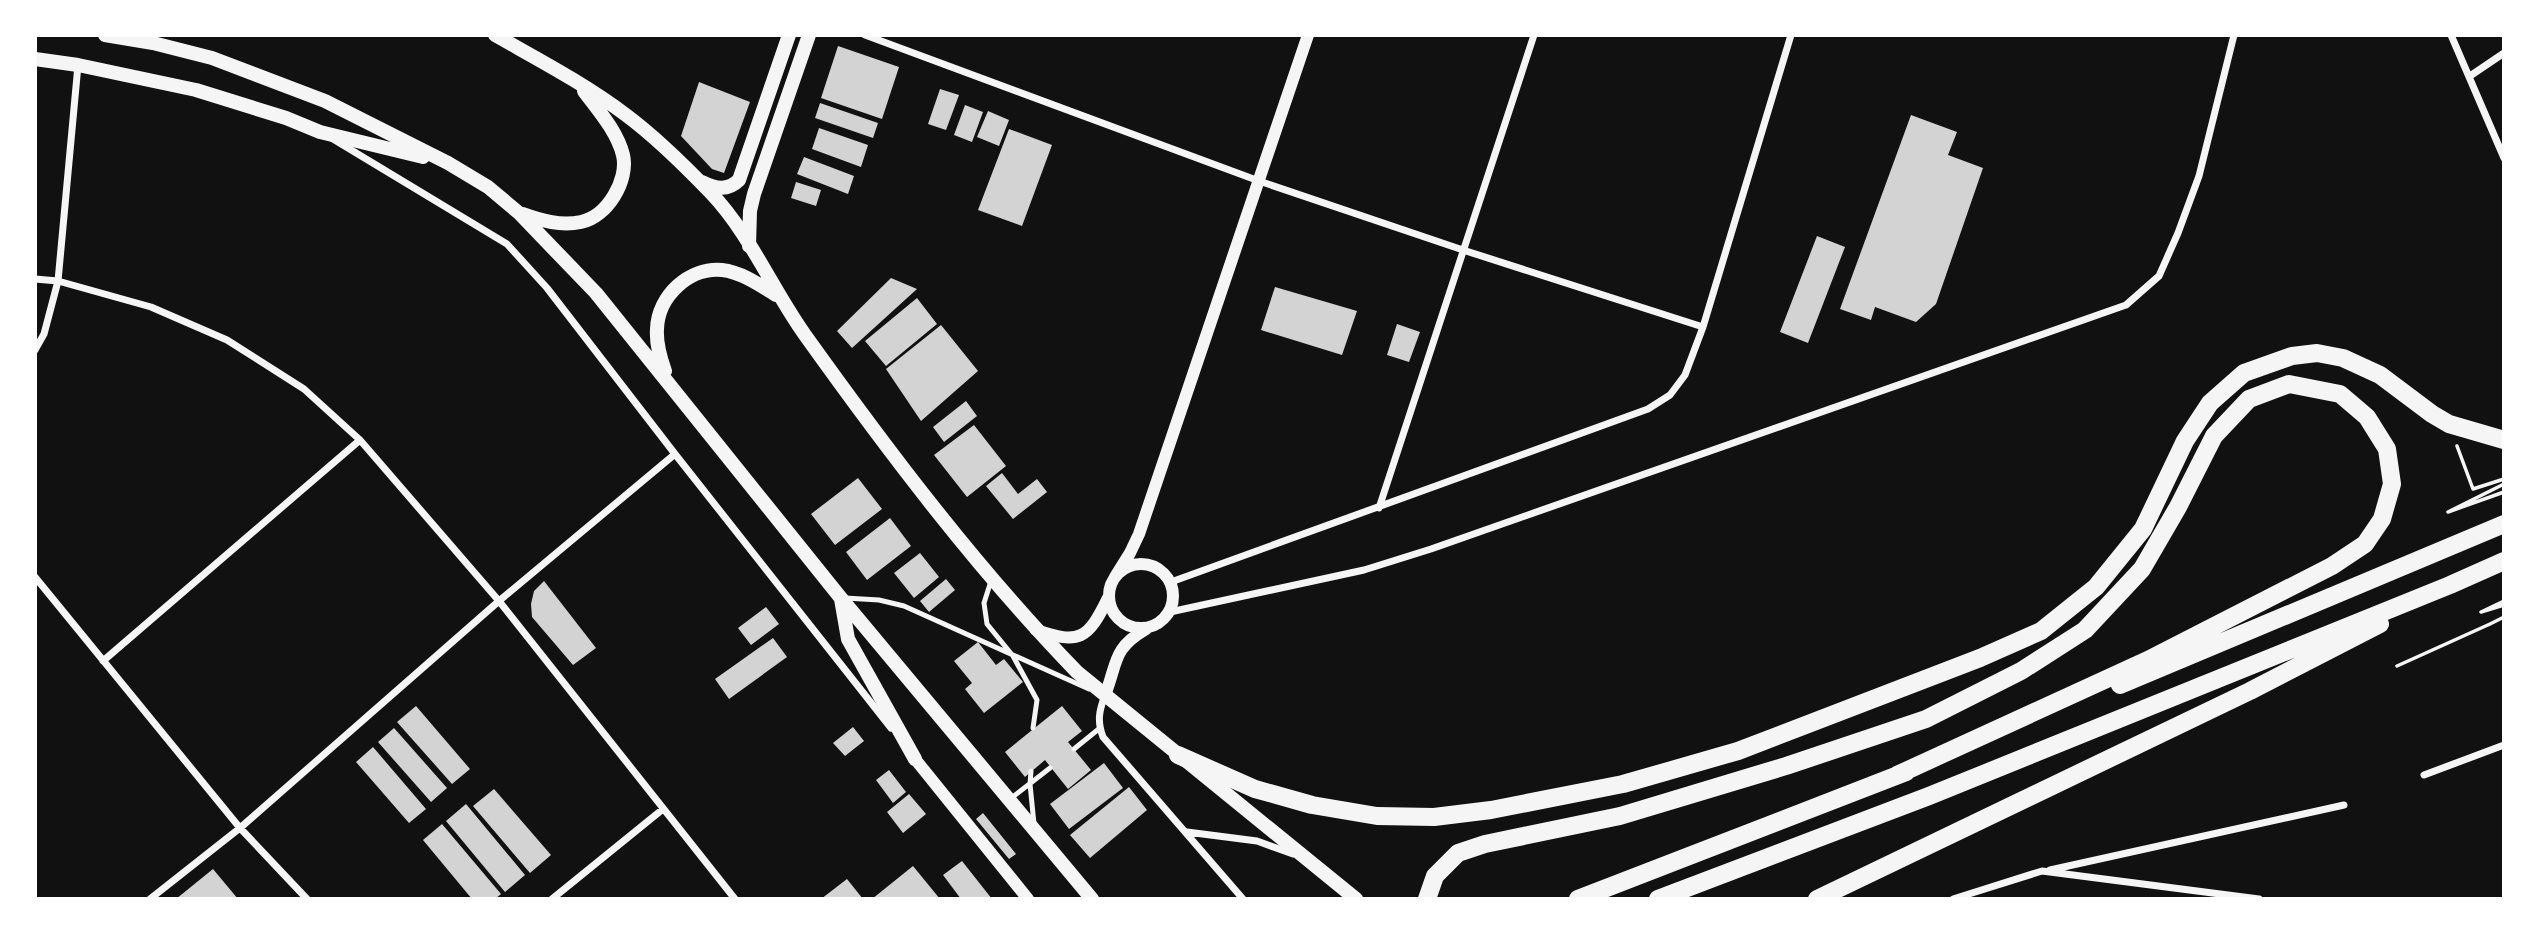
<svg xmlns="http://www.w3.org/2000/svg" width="2539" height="934" font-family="Manrope,sans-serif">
<rect width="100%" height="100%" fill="#111"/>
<path fill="#d3d3d3" d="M838 46 899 67 882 119 821 98Z
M699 82 750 102 724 173 712 169 681 136Z
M940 89 959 95 946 130 928 124Z
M820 103 878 123 873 138 815 118Z
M965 105 983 112 972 142 954 135Z
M988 111 1009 120 999 146 977 137Z
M1911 115 1957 132 1948 155 1983 168 1936 304 1916 322 1875 307 1871 320 1840 309Z
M819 128 868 145 861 167 812 149Z
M1009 129 1052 145 1022 226 978 210Z
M804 157 854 176 848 194 797 174Z
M796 182 821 190 816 206 791 198Z
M1817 236 1845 247 1808 343 1780 332Z
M891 278 917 289 852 348 837 331Z
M1275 287 1357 311 1342 355 1261 330Z
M917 298 937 324 886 366 865 341Z
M1397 324 1420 332 1409 362 1387 355Z
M941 325 978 371 921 421 886 369Z
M966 401 977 416 944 442 933 427Z
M974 425 1006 466 967 497 934 455Z
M1002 473 1018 494 1037 479 1047 492 1013 519 986 486Z
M858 478 882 509 835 545 811 514Z
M890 518 911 546 867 580 846 552Z
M920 553 939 577 914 598 894 573Z
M946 579 955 590 929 612 920 601Z
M544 581 596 648 573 665 532 617 531 604 534 591Z
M766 607 779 624 751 645 738 628Z
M773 638 787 657 729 699 715 679Z
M978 642 996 665 1004 659 1023 682 984 713 965 689 972 683 954 661Z
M416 706 470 769 452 784 397 722Z
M1062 706 1082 731 1068 742 1091 770 1068 789 1045 760 1025 777 1005 752Z
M853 727 864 741 845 756 833 743Z
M394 728 447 788 431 802 378 742Z
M373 747 426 809 409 823 356 762Z
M1104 763 1123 788 1069 829 1050 804Z
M889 770 906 792 893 803 876 780Z
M1129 787 1147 810 1090 858 1070 835Z
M494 789 551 855 530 873 473 806Z
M909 794 926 814 903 833 887 812Z
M466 804 525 875 505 892 446 821Z
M983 813 1016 854 1009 859 976 819Z
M442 824 501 894 495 899H472L423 840Z
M962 861 992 899H961L943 875Z
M913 866 940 899H872Z
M213 869 238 899H176Z
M847 879 863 899H821Z"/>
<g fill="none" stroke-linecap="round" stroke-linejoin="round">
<path stroke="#f5f5f5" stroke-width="3.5" d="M2457 446 2473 489 2504 479
M2504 484 2448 512 2504 492
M2504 601 2481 612 2504 605
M2490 624 2504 617
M2397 666 2490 624"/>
<path stroke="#f5f5f5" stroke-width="5" d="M991 581 984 603 987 624 1013 656 1037 700 1033 728
M845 598 879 600 904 606 1089 689
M1074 749 1100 728
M1031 771 1030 784 1034 824
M1010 799 1050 768"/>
<path stroke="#f5f5f5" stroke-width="7" d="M865 35 1259 181 1463 250 1703 327
M2451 35 2504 158
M2470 76 2504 53
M333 139 507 244 547 288 675 454 891 728
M35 279 58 281 151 307 227 340 304 389 360 440 499 601 735 899
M35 350 44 334 58 281 78 65
M1379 508 1534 35
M35 577 240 828 307 899
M1171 582 1648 409 1670 395 1685 375 1703 327 1791 35
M1170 612 1364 570 1431 549 2126 305 2159 276 2178 233 2199 176 2234 35
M103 661 360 440
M1105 695C1099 711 1097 721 1103 737L1243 899
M2424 775 2504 745
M1187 832 1257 841 1293 854
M2050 870 2344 805
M150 899 240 828 499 601 675 454
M552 899 663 809
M1953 899 2042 871 2259 899"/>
<path stroke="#f5f5f5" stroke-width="12" d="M1109 596a32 32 0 1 1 64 0a32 32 0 1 1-64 0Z
M1115 577 1130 553 1139 534 1308 35
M1036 630C1080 645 1088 639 1108 598
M1105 695C1118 662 1112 649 1146 629
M915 759 1028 899"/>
<path stroke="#f5f5f5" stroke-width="14" d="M105 35 153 43 212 58 325 101 448 163 488 187 519 213 596 293 840 597 1092 899
M495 35C539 60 585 84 626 115 657 138 685 166 711 193 750 234 772 289 805 335 888 451 977 569 1077 672L1356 899
M35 59 78 65 196 90 286 118 320 132 423 157
M702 182C716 189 728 191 739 180L789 35
M523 214C542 221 561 226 581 222 607 217 629 180 623 155 617 131 598 110 584 91
M749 246 750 211 754 194 809 35
M665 371C660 357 656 344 657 329 658 296 689 267 722 270 741 272 760 285 776 295
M841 599 848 639 915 759"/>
<path stroke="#f5f5f5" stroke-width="18" d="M2120 685 2504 524
M1178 755 1255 789 1312 805 1377 816 1434 817 1491 810 1623 784 1738 751 1980 658 2041 631 2096 587 2143 529 2185 441 2210 403 2244 373 2292 356 2317 353 2343 358 2380 375 2432 414 2449 424 2504 440
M1427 899 1435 876 1458 853 1485 844 1620 816 1786 766 1926 719 2021 671 2085 630 2142 569 2178 507 2214 436 2249 399 2289 384 2340 394 2367 417 2387 449 2392 484 2382 519 2365 544 2332 566 2148 660 1897 775
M1578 899 1906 772
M1658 899 1929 796 2450 585 2504 561
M1817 899 2250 691 2380 624"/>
</g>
<rect width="2539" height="934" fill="none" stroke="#ffffff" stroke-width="74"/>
</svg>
